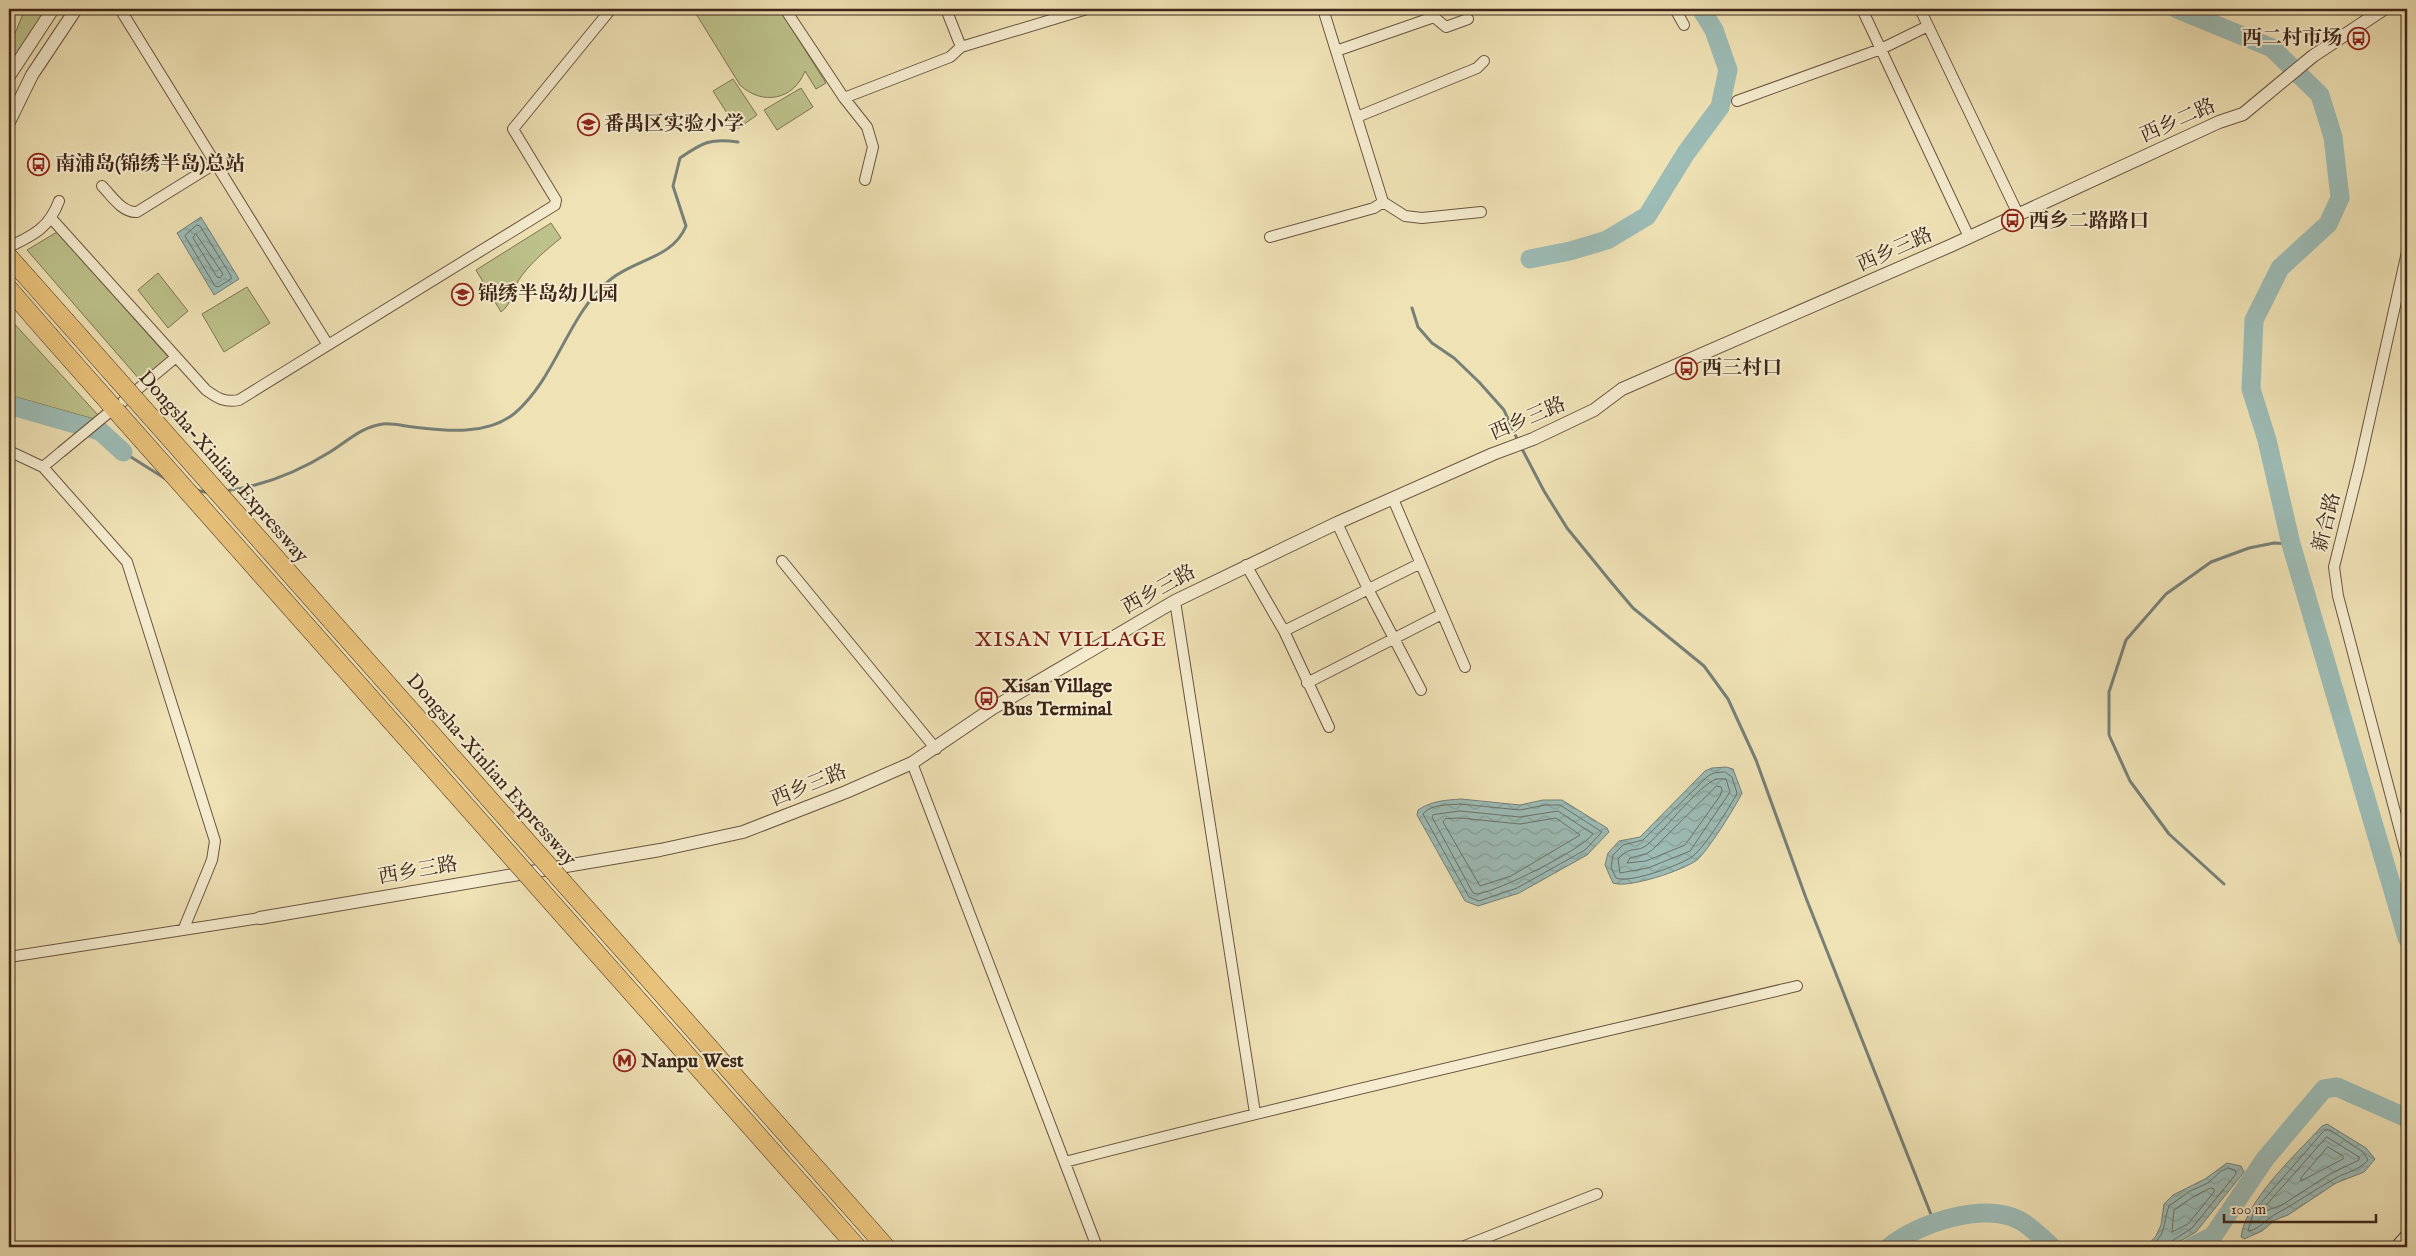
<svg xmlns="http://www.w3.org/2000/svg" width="2416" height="1256" font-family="'IM FELL English','Noto Serif SC',serif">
<defs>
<pattern id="water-waves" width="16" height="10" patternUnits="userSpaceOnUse" patternTransform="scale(1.25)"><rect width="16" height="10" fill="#9cbcb6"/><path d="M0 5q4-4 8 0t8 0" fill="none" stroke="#87a19c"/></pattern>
</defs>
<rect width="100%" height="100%" fill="#efe2b5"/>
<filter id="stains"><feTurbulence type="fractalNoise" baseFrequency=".004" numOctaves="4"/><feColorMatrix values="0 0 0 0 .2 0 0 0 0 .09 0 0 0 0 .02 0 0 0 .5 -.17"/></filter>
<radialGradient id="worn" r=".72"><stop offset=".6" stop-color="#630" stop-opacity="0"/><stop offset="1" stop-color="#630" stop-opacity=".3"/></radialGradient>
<path fill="#bdc28b" stroke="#7d7452" d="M25 9H53L9 74V48Z
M693 9H779L826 83 816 89 805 71C794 100 762 106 740 85Z
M733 79 757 115 737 129 713 91Z
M801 88 813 107 777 130 764 110Z
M551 223 561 238C546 250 528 265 518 281 511 293 512 304 501 312L476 270Z
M57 232 169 358 140 380 27 250Z
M158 273 188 311 168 328 138 290Z
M247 287 270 323 224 352 202 314Z
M9 318 98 415 94 419 9 395Z"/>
<path fill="url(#water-waves)" stroke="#768077" d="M201 217 239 279 214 295 177 233Z
M1726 767 1733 769 1742 793C1736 806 1707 852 1697 860 1684 870 1628 889 1613 883L1605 865 1608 853 1619 841 1640 837 1705 771 1712 768Z
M1461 799 1520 805 1543 800H1562L1607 828 1609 832 1587 855 1519 893 1478 906 1465 901 1417 815 1418 810C1431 801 1446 800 1461 799Z
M2327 1124 2366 1148 2375 1159 2364 1172 2336 1183 2288 1215 2275 1220 2262 1231 2244 1239 2241 1237C2246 1199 2296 1155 2322 1126Z
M2227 1163 2241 1166 2244 1172 2196 1232 2170 1247H2146L2156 1236 2161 1225 2164 1204 2173 1195 2205 1179Z"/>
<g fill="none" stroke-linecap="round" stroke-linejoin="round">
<path stroke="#6c7168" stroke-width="1" d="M197 225 200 226 231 276V279L218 287 215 286 185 236Z
M196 234 223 274 220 278 217 277 193 238Z
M1725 772 1732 777 1737 793C1731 806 1703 849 1693 856 1681 865 1629 884 1616 878L1611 867 1613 855 1623 845 1643 840 1708 776 1714 773Z
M1716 779H1726L1730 792 1690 851 1648 868 1620 873 1618 859C1631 844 1637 854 1648 844 1666 829 1697 787 1716 779Z
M1717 786 1721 787 1722 790 1720 796 1685 845 1646 861 1627 863 1630 858 1646 854 1652 850Z
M1460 804 1520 810 1545 805H1560L1602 832 1585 850 1517 888 1479 901 1469 897 1423 814C1430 804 1449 805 1460 804Z
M1460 811 1520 817 1558 811 1593 834C1581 850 1499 891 1477 894L1473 893 1432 817 1433 815Z
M1460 818 1520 824 1556 818 1580 835 1511 876 1480 886 1443 822 1445 819Z
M2325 1130H2330L2363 1152 2368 1160C2358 1171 2346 1172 2334 1179 2314 1190 2295 1204 2274 1215 2265 1220 2259 1230 2248 1231L2254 1211Z
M2327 1137 2359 1157V1160L2330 1174 2282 1205 2265 1211 2264 1208Z
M2328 1147 2343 1156V1159L2301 1181V1178Z
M2211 1188 2214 1189V1192L2188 1224 2172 1232 2174 1210 2193 1197Z
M2151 1247C2168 1230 2162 1226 2169 1206L2190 1191 2208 1183 2221 1171 2228 1168 2235 1170 2236 1174 2192 1228 2172 1241 2170 1247"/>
<path stroke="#768077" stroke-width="3" d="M1412 308 1418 327 1432 343 1454 358 1479 382 1504 410 1518 441
M1521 447 1544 491 1567 528 1611 582 1633 608 1704 666 1728 699 1756 760 1806 898 1934 1222
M123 452 169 481
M196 490 209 493
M225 491C263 486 298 472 330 452 348 441 361 427 383 424 392 423 404 426 413 427 446 431 487 436 515 413 557 377 568 313 611 279 636 259 673 258 686 226L673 186 680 158C703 142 711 138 738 142
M2224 884 2169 834 2130 781 2109 735V692L2126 640 2166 594 2211 562 2249 548 2274 543 2291 544"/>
<path stroke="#9cbcb6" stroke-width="19" d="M2177 9 2272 48 2320 95 2333 137 2340 198 2328 224 2280 268 2254 320 2251 389 2267 440 2291 544 2407 938
M1530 259 1570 251 1607 240 1647 216 1686 153 1720 107 1728 70 1714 30 1701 9
M9 405 100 431 123 452
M1889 1247C1918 1223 1983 1202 2019 1220 2031 1226 2042 1238 2052 1247
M2191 1247 2213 1236 2265 1159 2324 1089 2337 1087 2407 1118"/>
<defs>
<path id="minor" d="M120 9 328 345
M785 9 844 98 867 127 873 147 865 180
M946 9 961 47
M1675 9 1684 25
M1862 9 1969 237
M1920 9 2018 214
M1336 51 1434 17 1446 27 1468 19
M844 98 950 57 961 47 1087 9
M1737 101 1881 49 1928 26
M1357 117 1477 68 1484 61
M102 186C111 195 122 213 137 212L216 163
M1383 202 1405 216 1422 218 1481 212
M51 218 206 390C217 398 225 403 239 400L555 205 556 200 513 129 611 9
M1270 237 1374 208 1383 202 1323 9
M9 247C34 235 49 228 59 201
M2407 252 2359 467 2334 567 2338 596 2407 857
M120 404 175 358
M9 451 43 467 127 562 215 841 212 860 184 928
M43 467 61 452
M1393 499 1465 667
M1337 523 1368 589 1421 690
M782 561 936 749
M1246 565 1284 631 1329 727
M1175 601 1255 1113
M1284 631 1419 564
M1307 683 1442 614
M912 763 1097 1247
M9 957 260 918
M1065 1162C1308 1099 1553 1044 1797 986
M1462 1247 1597 1194"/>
<path id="tertiary" d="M9 76 53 9
M9 122 32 75 76 9
M260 918 660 850 743 832 846 792 912 763 993 708 1175 601 1337 523 1493 454 1533 439 1594 410 1622 389 1950 246 2219 122 2243 114 2313 56 2384 9"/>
<path id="secondary" d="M2398 1247 2407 1237"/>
<path id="motorway" d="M9 257 65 320
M9 289 49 335"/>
</defs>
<use href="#minor" stroke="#6a5540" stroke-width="12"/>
<use href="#tertiary" stroke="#6a5540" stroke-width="14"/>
<use href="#secondary" stroke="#3d2619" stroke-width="16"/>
<use href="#motorway" stroke="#3d2619" stroke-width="19"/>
<use href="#minor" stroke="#f5eccf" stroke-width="10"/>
<use href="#tertiary" stroke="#f5eccf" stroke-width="12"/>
<use href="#secondary" stroke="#f5eccf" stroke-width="14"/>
<use href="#motorway" stroke="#e8c17a" stroke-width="18"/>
<defs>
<path id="minor-bridge" d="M61 452 118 405"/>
<path id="motorway-bridge" d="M65 320 886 1247
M49 335 857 1247"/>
</defs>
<use href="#minor-bridge" stroke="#6a5540" stroke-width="12" stroke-linecap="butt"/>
<use href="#motorway-bridge" stroke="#3d2619" stroke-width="19" stroke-linecap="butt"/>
<use href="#minor-bridge" stroke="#f5eccf" stroke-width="10"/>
<use href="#motorway-bridge" stroke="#e8c17a" stroke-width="18"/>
</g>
<defs>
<symbol id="bus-ring" viewBox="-11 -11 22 22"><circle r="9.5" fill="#f5eccf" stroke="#8f2418" stroke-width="1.5"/><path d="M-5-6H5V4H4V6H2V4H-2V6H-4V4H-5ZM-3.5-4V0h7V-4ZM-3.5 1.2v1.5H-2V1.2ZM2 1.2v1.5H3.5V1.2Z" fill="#8f2418"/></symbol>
<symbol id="school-ring" viewBox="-11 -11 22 22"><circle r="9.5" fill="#f5eccf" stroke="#8f2418" stroke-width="1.5"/><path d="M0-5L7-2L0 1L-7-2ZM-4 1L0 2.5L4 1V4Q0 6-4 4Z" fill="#8f2418"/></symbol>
<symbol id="metro-ring" viewBox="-11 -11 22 22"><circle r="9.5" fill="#f5eccf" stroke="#8f2418" stroke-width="1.5"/><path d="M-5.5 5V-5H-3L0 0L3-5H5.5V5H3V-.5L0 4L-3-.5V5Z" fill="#8f2418"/></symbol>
</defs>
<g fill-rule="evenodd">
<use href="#bus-ring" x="2346" y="26" width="25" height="25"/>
<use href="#school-ring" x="576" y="112" width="25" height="25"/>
<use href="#bus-ring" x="26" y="152" width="25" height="25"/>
<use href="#bus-ring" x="2000" y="208" width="25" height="25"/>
<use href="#school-ring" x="450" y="282" width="25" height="25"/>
<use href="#bus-ring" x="1674" y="356" width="25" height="25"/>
<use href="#bus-ring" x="974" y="686" width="25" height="25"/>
<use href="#metro-ring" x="612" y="1048" width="25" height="25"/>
</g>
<g text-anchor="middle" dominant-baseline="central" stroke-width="4" stroke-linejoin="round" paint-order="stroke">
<g font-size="20" font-weight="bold" fill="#3d2619" stroke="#f5eccf" text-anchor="start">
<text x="2342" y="38" text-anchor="end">西二村市场</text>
<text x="604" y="124">番禺区实验小学</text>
<text x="55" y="164">南浦岛(锦绣半岛)总站</text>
<text x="2029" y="221">西乡二路路口</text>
<text x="478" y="294">锦绣半岛幼儿园</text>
<text x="1702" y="368">西三村口</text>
<text x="1002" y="686">Xisan Village<tspan x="1002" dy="23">Bus Terminal</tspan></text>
<text x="641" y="1061">Nanpu West</text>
</g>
<g font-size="20" fill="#3d2619" stroke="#f5eccf">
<text transform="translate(2178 121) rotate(-24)">西乡二路</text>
<text transform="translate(1895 250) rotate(-24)">西乡三路</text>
<text transform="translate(1528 419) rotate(-23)">西乡三路</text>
<text transform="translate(223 467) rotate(49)">Dongsha-Xinlian Expressway</text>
<text transform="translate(2327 522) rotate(-76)">新合路</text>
<text transform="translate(1159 590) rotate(-29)">西乡三路</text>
<text transform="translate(491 770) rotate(49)">Dongsha-Xinlian Expressway</text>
<text transform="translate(809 786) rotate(-22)">西乡三路</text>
<text transform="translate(418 871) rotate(-10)">西乡三路</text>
</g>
<g font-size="22" letter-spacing="1" fill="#7a1f14" stroke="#f5eccf">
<text x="1071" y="640">XISAN VILLAGE</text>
</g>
</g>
<rect width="2416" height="1256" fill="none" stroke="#efe2b5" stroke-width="30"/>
<rect x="10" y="10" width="2396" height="1236" fill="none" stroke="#3d2619" stroke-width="2.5"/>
<rect x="15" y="15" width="2386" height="1226" fill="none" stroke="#3d2619"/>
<path d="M2224 1214v8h152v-8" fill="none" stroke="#3d2619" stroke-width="2.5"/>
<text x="2231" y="1214" font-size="15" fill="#3d2619" stroke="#f5eccf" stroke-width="4" paint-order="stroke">100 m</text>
<rect width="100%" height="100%" filter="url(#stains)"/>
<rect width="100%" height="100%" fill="url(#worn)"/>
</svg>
